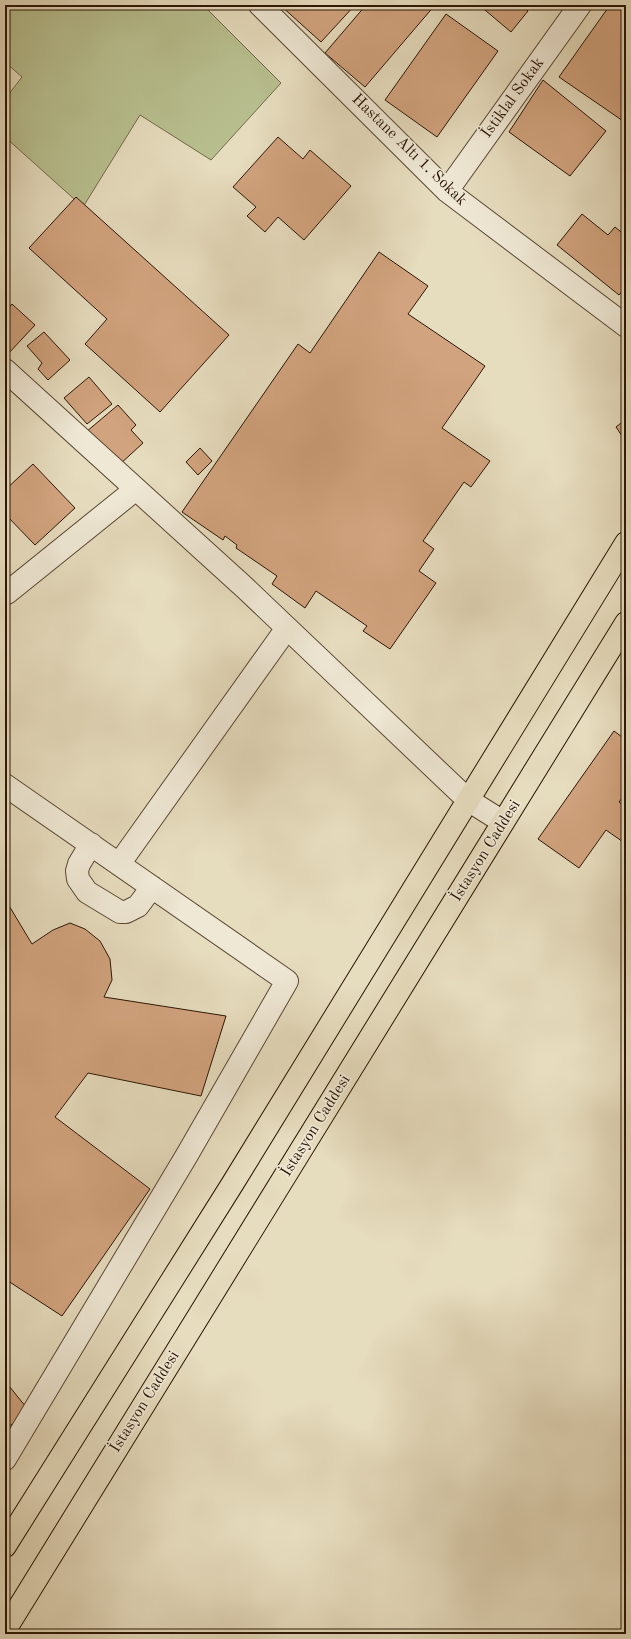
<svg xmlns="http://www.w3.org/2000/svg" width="631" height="1639" font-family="'Old Standard TT',serif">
<rect width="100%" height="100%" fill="#e6dcbe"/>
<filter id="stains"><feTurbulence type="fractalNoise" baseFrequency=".005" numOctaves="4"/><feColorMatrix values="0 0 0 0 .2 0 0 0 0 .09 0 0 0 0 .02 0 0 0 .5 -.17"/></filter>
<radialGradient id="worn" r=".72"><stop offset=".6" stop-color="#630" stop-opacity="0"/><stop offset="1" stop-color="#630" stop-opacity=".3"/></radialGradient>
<path fill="#b8bf8f" stroke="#726a4a" d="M5 5H203L281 83 211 160 140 115 83 207 5 137V99L22 77 5 62Z"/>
<path fill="#d1a37e" stroke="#2b1605" d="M280 5H355L321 42Z
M366 5H435L365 87 325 53Z
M479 5H520L528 11 511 32Z
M610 5H626V123L559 77Z
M446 14 498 51 437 137 385 100Z
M543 80 606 131 570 176 509 132Z
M278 137 303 159 310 150 351 186 304 240 278 217 265 232 247 216 256 207 233 187Z
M76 197 229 335 160 412 85 344 107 319 29 248Z
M582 214 608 235 615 227 626 236V287L619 295 557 245Z
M379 252 428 286 408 314 485 366 442 428 490 461 471 487 464 482 423 541 434 549 419 571 436 583 390 649 363 631 367 626 316 591 305 608 272 584 277 576 236 548 237 545 225 536 223 540 182 512 298 344 310 353Z
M12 304 35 325 8 354 5 352V312Z
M44 332 70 360 48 380 38 369 42 363 27 346Z
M89 377 112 404 87 424 64 398Z
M118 405 136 425 131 430 143 443 118 466 86 432Z
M626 419V442L616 427Z
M200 448 212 461 198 475 186 462Z
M33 464 75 508 35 545 5 514V490Z
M614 731 626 740V793L619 802 626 807V844L606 830 579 868 538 839Z
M5 899 32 944 53 930 70 923 85 929 100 941 110 959 112 980 104 997 226 1016 201 1096 88 1073 55 1117 150 1189 62 1316 5 1279Z
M5 1381 30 1412 5 1429Z"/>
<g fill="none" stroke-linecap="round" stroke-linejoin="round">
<defs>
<path id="minor" d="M260 5 447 191 626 326
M447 191 580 5
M5 370 244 587 468 800 503 822
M5 593H7L136 489
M5 785 287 981 187 1155 5 1459
M91 844 79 864 77 871 78 879 87 892 120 912H126L138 906 152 887
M119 864 287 628"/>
<path id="major" d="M5 1546 233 1183 626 543
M5 1630 626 623"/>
</defs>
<use href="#minor" stroke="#5a4833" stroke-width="24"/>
<use href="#major" stroke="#2b1605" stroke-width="24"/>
<use href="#minor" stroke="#efe8d5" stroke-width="22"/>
<use href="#major" stroke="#e6dcbe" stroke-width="22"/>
</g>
<g text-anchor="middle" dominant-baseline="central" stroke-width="3.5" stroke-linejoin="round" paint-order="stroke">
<g font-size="16" fill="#2b1605" stroke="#efe8d5">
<text transform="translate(513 98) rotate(-54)">İstiklal Sokak</text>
<text transform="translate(409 150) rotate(44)">Hastane Altı 1. Sokak</text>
<text transform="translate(486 851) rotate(-58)">İstasyon Caddesi</text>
<text transform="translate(316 1126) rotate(-58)">İstasyon Caddesi</text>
<text transform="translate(145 1402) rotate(-58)">İstasyon Caddesi</text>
</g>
</g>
<rect width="631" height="1639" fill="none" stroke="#e6dcbe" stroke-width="20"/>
<rect x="6" y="6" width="619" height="1627" fill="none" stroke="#2b1605" stroke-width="2"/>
<rect x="10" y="10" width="611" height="1619" fill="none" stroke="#2b1605"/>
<rect width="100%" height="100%" filter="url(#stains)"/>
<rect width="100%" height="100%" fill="url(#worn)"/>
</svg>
